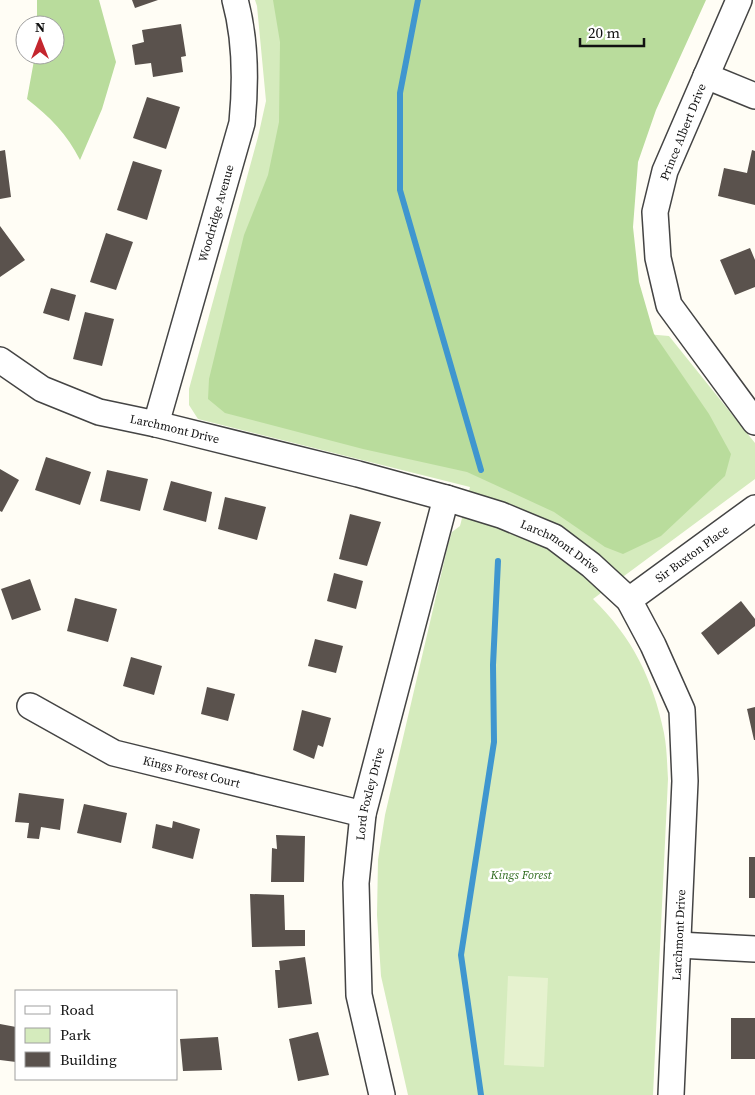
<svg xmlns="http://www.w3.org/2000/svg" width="755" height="1095" font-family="'Source Serif 4',serif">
<rect width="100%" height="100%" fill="#fffdf5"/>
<path fill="#d5ebbd" d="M255 0H418L437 316 669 336 755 443V479L593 599C632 637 653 679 664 733 667 748 667 764 668 779L653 1095H408L381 976 377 915 378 860 385 815 448 545 452 532 460 526 470 487 198 419 189 405V389L258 137 266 101 257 6Z"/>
<path fill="#b9dc9c" d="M37 0H99L116 62 102 109 80 160C67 134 50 117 27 99L35 55H55V25H37Z
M273 0H706L656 110 638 162 633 227 639 282 654 334 709 414 731 454 725 476 661 536 623 554 605 547 554 512 467 472 363 449 225 413 208 399 209 379 244 235 268 175 279 122 280 42Z"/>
<path fill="#e6f2cf" d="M508 976 548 978 544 1067 504 1065Z"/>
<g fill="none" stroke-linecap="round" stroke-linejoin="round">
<path stroke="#3f96cf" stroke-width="6" d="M418 0 400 93V190L481 470
M481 1095 461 955 494 742 493 665 498 561"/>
</g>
<path fill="#5a524d" d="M132 0H158L135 8Z
M181 24 186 56 181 57 183 72 153 77 151 63 135 65 132 45 144 42 142 30Z
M147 97 180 107 166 149 133 138Z
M5 150 11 197 0 199V151Z
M752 150 755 151V205L718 196 724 168 747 173Z
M133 161 162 170 147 220 117 210Z
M0 226 25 260 0 277Z
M106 233 133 242 116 290 90 282Z
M750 248 755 260V287L735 295 720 260Z
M51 288 76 295 69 321 43 313Z
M85 312 114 319 102 366 73 359Z
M46 457 91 472 80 505 35 490Z
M0 469 19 480 2 512 0 511Z
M107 470 148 479 140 511 100 501Z
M171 481 212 492 206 522 163 510Z
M225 497 266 507 257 540 218 529Z
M350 514 381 522 367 566 339 559Z
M334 573 363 581 356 609 327 601Z
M30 579 41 610 12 620 1 589Z
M75 598 117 609 108 642 67 631Z
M741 601 755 619V626L718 655 701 633Z
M315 639 343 646 336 673 308 666Z
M131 657 162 666 154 695 123 686Z
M207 687 235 694 228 721 201 714Z
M755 707V740H754L747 709Z
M302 710 331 718 323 747 318 745 314 759 293 750Z
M19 793 64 799 60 830 41 827 39 839 27 838 29 823 15 822Z
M84 804 127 813 121 843 77 833Z
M173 821 200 829 193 859 152 848 156 824 172 828Z
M276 835 305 836 304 882H271L272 848 277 849Z
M749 857H755V898H749Z
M250 894 284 895 285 930H305V946L252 947Z
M305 957 312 1004 278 1008 275 970H280L279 961Z
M731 1018H755V1059H731Z
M0 1024 16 1027V1062L0 1060Z
M318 1032 329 1075 298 1081 289 1039Z
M218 1037 222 1070 183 1071 180 1039Z"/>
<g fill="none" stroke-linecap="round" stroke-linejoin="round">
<defs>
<g id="street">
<path d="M739 0 665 171 655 212 658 258 669 305 755 422"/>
<path d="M706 76 755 96"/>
<path id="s1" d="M0 360 42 389 99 412 156 424 358 474 446 498 501 515 554 537 591 565 629 600 653 645 682 710 685 781 671 1095"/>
<path id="s2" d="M156 424 242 123C246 82 246 40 235 0"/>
<path id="s3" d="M629 600 755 508"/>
<path id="s4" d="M30 706 114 753 363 814"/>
<path d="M678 945 755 949"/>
<path id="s5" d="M382 1095 359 995 356 883 363 814 446 498"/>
</g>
</defs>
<use href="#street" stroke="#444" stroke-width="28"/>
<use href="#street" stroke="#fff" stroke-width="25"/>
</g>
<g text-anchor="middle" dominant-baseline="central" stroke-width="5" stroke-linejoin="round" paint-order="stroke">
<g font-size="12" fill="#111" stroke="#fff">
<text transform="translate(683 132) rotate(-68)">Prince Albert Drive</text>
<text stroke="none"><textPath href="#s2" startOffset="219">Woodridge Avenue</textPath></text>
<text stroke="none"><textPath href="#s1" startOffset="190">Larchmont Drive</textPath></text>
<text stroke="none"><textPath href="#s1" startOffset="595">Larchmont Drive</textPath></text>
<text stroke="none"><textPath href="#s3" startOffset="78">Sir Buxton Place</textPath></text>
<text stroke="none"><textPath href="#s4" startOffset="176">Kings Forest Court</textPath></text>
<text stroke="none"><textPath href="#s5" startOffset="305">Lord Foxley Drive</textPath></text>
<text transform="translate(679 935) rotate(-87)">Larchmont Drive</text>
</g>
<g font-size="12" font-style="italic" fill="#2f6b1f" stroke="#fff">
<text x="521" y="875">Kings Forest</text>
</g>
</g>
<rect x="15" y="990" width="162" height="90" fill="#ffffff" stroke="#a0a0a0"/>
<rect x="25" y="1006" width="25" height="8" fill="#ffffff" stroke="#a0a0a0"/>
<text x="60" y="1015" font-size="15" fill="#111111">Road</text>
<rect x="25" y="1028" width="25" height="15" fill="#d5ebbd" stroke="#a0a0a0"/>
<text x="60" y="1040" font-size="15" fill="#111111">Park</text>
<rect x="25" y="1052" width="25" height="15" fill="#5a524d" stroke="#a0a0a0"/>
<text x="60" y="1065" font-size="15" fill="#111111">Building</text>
<g transform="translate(40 40)"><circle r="24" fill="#ffffff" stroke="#a0a0a0"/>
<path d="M0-4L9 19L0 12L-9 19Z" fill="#c4262e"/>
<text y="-8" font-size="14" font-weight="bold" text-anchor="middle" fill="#111111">N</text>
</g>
<path d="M580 38v8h64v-8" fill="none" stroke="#111111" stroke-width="2.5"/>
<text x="588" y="38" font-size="15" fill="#111111" stroke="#ffffff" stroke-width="4" paint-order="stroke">20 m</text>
</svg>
